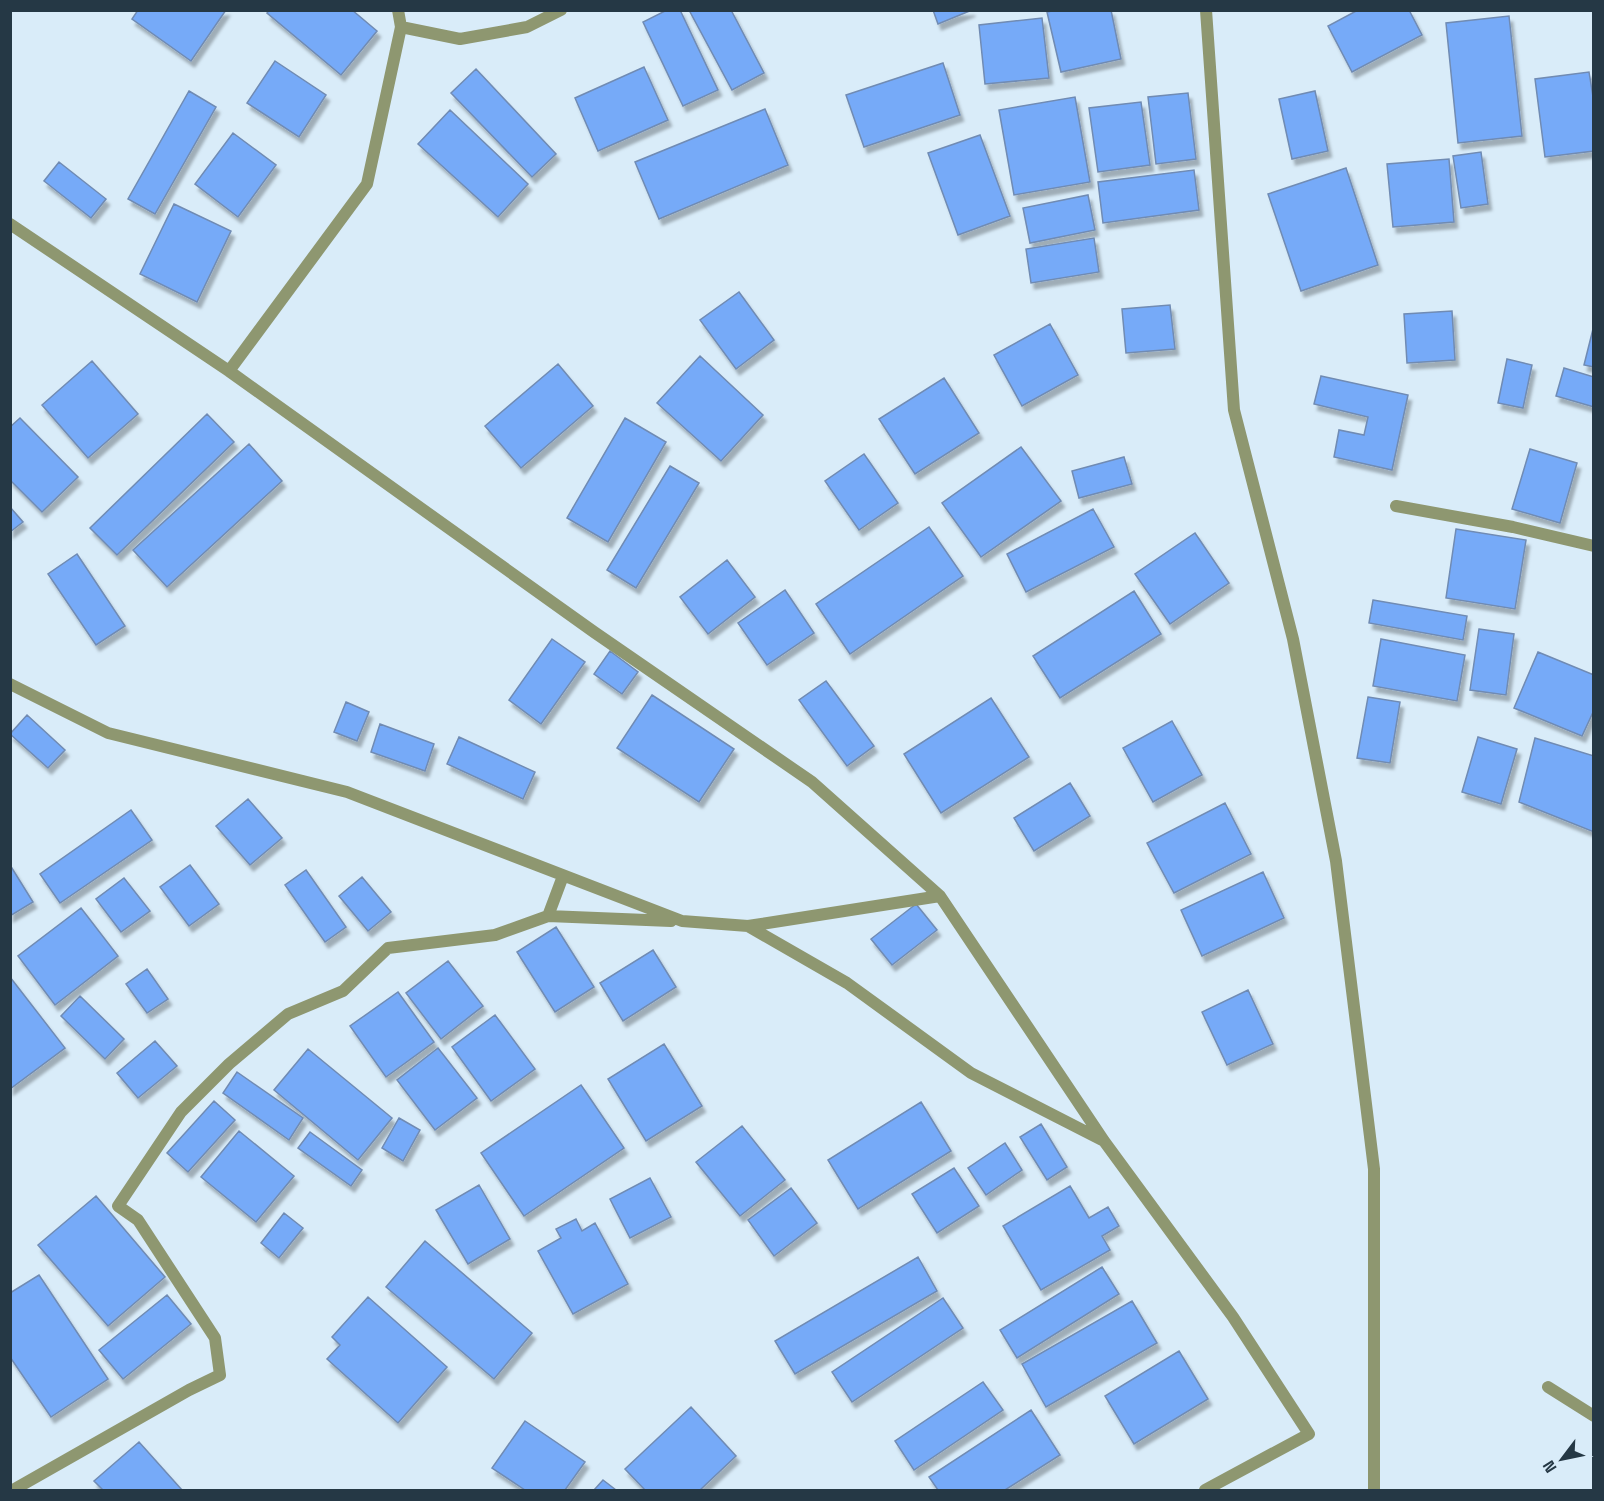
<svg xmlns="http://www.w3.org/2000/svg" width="1604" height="1501" font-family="'Space Grotesk',sans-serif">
<defs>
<filter id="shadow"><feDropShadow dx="3.5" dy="6" stdDeviation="1.5" flood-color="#0004"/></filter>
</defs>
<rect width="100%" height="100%" fill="#d9ecf9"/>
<path fill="#76aaf8" stroke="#708bb3" stroke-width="1.5" filter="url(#shadow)" d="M138 10H226L191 61 132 19Z
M269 10H352L377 31 341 75 267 13Z
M667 10H680L718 90 683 106 643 22Z
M689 10H731L764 73 732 90Z
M933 10H972L938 24Z
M1057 10H1111L1121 59 1061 72 1047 12Z
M1358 10H1409L1422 35 1352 72 1328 26Z
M1509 16 1522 136 1458 143 1446 23Z
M1042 18 1049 78 985 84 979 25Z
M275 61 326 95 299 137 247 103Z
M943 63 960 115 864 147 846 95Z
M644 67 668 120 598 151 575 98Z
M476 69 556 154 532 177 451 93Z
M1589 72 1594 103V151L1545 157 1535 79Z
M189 91 216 107 155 214 128 199Z
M1315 91 1328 151 1292 159 1279 99Z
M1188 93 1196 159 1156 164 1148 97Z
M1075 97 1090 182 1014 195 999 110Z
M1141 102 1150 165 1098 172 1089 108Z
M765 109 788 165 659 219 635 162Z
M450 110 528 184 498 217 418 144Z
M233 133 276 165 238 217 195 184Z
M980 135 1010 216 958 235 928 153Z
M1481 152 1488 204 1461 208 1453 156Z
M1449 159 1454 222 1393 227 1387 164Z
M59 162 106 199 91 218 44 181Z
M1346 168 1378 265 1301 291 1268 194Z
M1194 170 1199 210 1103 223 1098 182Z
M1088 195 1095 230 1030 243 1023 208Z
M174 204 231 231 197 302 140 274Z
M1094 238 1099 272 1031 283 1026 249Z
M739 292 774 340 736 369 700 320Z
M1170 305 1175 349 1126 353 1122 309Z
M1452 311 1455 360 1407 363 1404 314Z
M1050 324 1078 375 1022 406 994 355Z
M1594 325V367L1584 365Z
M700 356 763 415 721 461 657 403Z
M1507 359 1532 365 1523 408 1498 403Z
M92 361 138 414 88 458 42 405Z
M558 364 593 406 521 468 485 426Z
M1564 368 1594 377V407L1556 396Z
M1321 376 1408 395 1392 470 1334 457 1339 430 1364 435 1368 417 1314 404Z
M944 378 979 433 915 474 879 419Z
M207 414 234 442 117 555 90 528Z
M20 418 78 477 42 512 10 480V427Z
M625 418 666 442 608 542 567 518Z
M249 444 282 481 167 587 133 550Z
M1021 447 1061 501 981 557 942 503Z
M1530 449 1577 463 1560 523 1512 509Z
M864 454 898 503 859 530 825 481Z
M1124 457 1132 484 1079 498 1072 471Z
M670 466 699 483 636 588 607 570Z
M10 507 23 522 10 532Z
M1093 509 1114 547 1026 592 1007 554Z
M929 527 963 576 850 654 816 604Z
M1456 529 1526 540 1515 609 1446 598Z
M1195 533 1229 583 1170 624 1135 574Z
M77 554 125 626 96 645 48 574Z
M727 560 755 597 708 634 680 597Z
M785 590 814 633 767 665 738 623Z
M1134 591 1161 634 1060 698 1033 656Z
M1373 600 1467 616 1463 640 1369 623Z
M1479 629 1514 634 1506 695 1470 690Z
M552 639 585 662 541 724 509 700Z
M1381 639 1465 655 1457 701 1373 686Z
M610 651 638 672 622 694 594 674Z
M1538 652 1594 675V710L1582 736 1514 708Z
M826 681 874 746 847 766 799 700Z
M652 695 734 749 699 802 617 748Z
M1368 697 1400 702 1390 763 1357 758Z
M991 698 1029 757 941 813 904 754Z
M346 702 369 712 357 741 334 732Z
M27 715 65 750 48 768 10 734Z
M1172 721 1202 775 1153 802 1123 748Z
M380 724 434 744 425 771 371 752Z
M459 737 535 772 523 799 447 764Z
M1478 737 1517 749 1501 804 1462 792Z
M1535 738 1594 756V832L1519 802Z
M1070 783 1090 816 1034 851 1014 818Z
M248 799 282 838 250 865 216 826Z
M1225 803 1251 854 1174 893 1147 843Z
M131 810 152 840 60 903 40 874Z
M10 865 33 902 10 916Z
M190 865 219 904 189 926 160 887Z
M306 870 346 927 325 942 285 885Z
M1263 872 1284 918 1202 956 1181 910Z
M362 877 391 912 368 931 339 896Z
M124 878 150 911 121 932 96 899Z
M916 904 937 930 892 965 871 939Z
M81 908 118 956 55 1005 18 956Z
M556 927 594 987 555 1012 517 952Z
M653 950 676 987 623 1021 600 983Z
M448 961 483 1006 441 1039 406 993Z
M147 969 168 999 147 1013 126 984Z
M10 977 65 1048 10 1089Z
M1248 990 1273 1044 1227 1065 1202 1012Z
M398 992 434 1042 386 1077 350 1026Z
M80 996 124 1039 105 1059 61 1016Z
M495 1015 535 1069 491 1101 452 1047Z
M155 1041 177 1066 138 1098 117 1073Z
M664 1044 702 1106 646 1141 608 1079Z
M438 1048 477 1098 435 1130 397 1080Z
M308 1049 392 1118 358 1160 274 1090Z
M237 1072 303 1118 289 1140 223 1093Z
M581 1085 624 1148 524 1216 481 1153Z
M214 1101 235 1120 188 1172 167 1153Z
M921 1102 951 1151 858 1209 828 1160Z
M399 1118 420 1130 403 1161 382 1148Z
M1041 1124 1067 1167 1047 1180 1020 1137Z
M742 1126 785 1180 740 1216 696 1162Z
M239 1131 294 1176 256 1222 201 1177Z
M310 1132 362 1170 351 1186 298 1148Z
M1005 1143 1022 1170 986 1195 968 1168Z
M954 1168 979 1206 937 1233 912 1194Z
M650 1178 671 1217 630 1238 610 1199Z
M479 1185 510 1239 468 1264 436 1210Z
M1070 1186 1089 1218 1108 1207 1119 1226 1102 1236 1110 1250 1041 1290 1003 1226Z
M791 1188 817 1223 774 1256 748 1220Z
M96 1196 165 1277 108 1326 38 1245Z
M284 1213 303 1228 279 1258 261 1243Z
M576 1219 582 1231 595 1223 628 1284 573 1314 538 1251 561 1238 556 1229Z
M425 1241 532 1333 494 1379 386 1287Z
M918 1257 937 1291 795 1374 775 1341Z
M1102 1267 1119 1294 1017 1358 1000 1330Z
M39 1275 108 1379 51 1417 10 1357V1293Z
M167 1295 191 1324 123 1379 99 1350Z
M368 1297 447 1367 398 1423 327 1359 340 1345 332 1337Z
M943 1298 963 1328 852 1402 832 1372Z
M1132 1301 1157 1343 1046 1407 1022 1364Z
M1179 1351 1208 1399 1134 1444 1105 1396Z
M983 1382 1003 1410 914 1470 895 1441Z
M691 1407 736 1456 700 1490H645L625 1469Z
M1031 1410 1060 1455 1005 1490H938L929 1477Z
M525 1421 585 1462 565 1490H525L492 1468Z
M139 1442 182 1490H103L94 1481Z
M603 1480 616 1490H594Z"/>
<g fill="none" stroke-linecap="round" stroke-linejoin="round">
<path stroke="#8e9770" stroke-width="12" d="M398 10 401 27
M1206 10 1234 410 1293 639 1336 861 1374 1169V1490
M10 224 229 371 594 632 812 782 940 896 1104 1141 1233 1317 1309 1434 1205 1490
M229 371 367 184 401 27 460 39 527 27 561 10
M1396 506 1513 527 1594 546
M10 684 108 733 347 792 682 921 748 926 847 983 971 1073 1102 1140
M548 916 563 876
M748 926 940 896
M1548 1387 1594 1416
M13 1490 189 1390 220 1375 215 1338 138 1220 118 1206 181 1112 229 1064 288 1014 343 991 388 948 495 935 548 916 671 921"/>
</g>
<rect width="1604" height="1501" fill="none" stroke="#253845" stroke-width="24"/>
<g transform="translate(1562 1459) rotate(238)" stroke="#d9ecf9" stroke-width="4.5" paint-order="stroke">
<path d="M0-4.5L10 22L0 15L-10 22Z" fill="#253845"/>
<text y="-9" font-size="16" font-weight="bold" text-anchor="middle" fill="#253845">N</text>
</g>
</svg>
